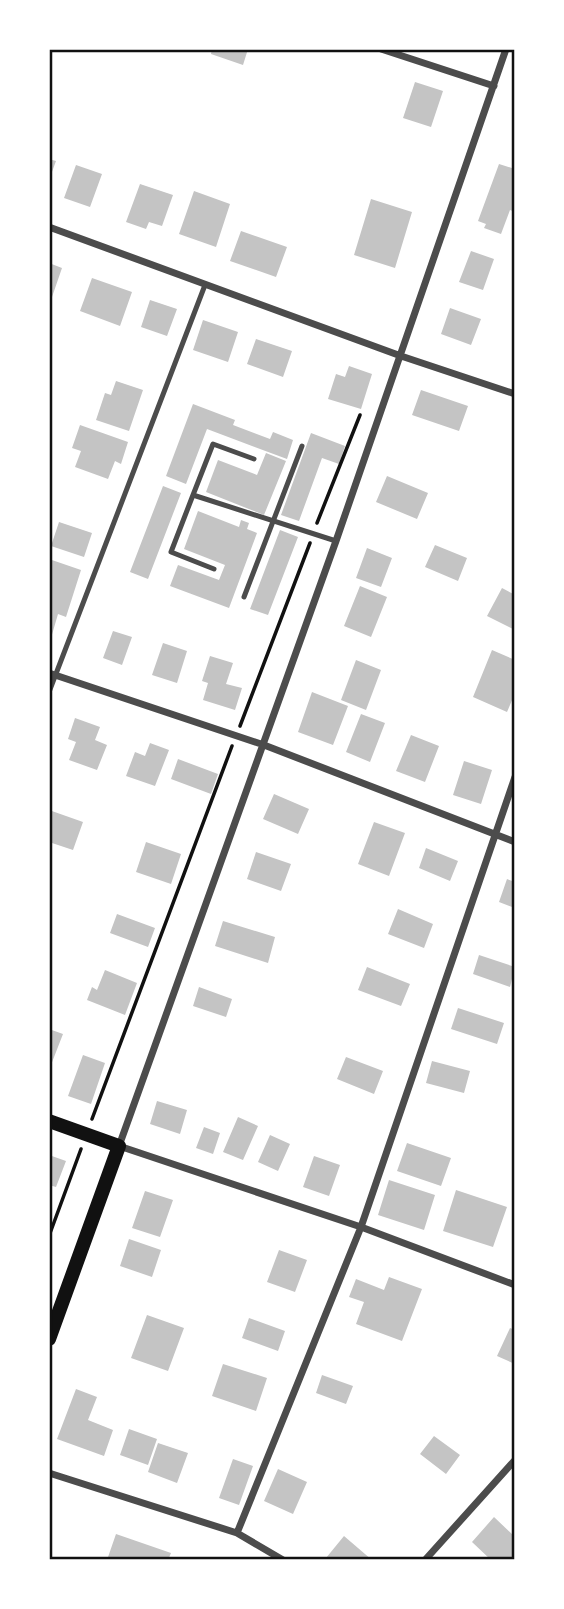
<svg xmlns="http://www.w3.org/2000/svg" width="564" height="1609" font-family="'Crimson Pro',serif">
<rect width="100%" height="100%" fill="#fff"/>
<path fill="#c4c4c4" d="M212 49H248L243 65 211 54Z
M415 82 443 91 431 127 403 118Z
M49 159 56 161 49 180Z
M499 164 515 169V212L510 210 501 234 484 228 486 224 478 221Z
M76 165 102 174 90 207 64 198Z
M140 184 173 195 162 226 149 222 146 229 126 222Z
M194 191 230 204 216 247 179 234Z
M371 199 412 212 395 268 354 255Z
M241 231 287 247 276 277 230 261Z
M471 251 494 259 483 290 459 282Z
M49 263 62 268 52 297 49 296Z
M92 278 132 292 120 326 80 311Z
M150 300 177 309 167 336 141 327Z
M450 308 481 319 471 345 441 334Z
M203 320 238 332 228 362 193 350Z
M256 339 292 351 283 377 247 364Z
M349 366 372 374 361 409 328 399 336 374 345 377Z
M116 381 143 390 129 431 96 420 105 393 111 395Z
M421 390 468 406 459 431 412 415Z
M193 404 235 420 233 425 270 439 273 432 293 440 287 459 207 429 186 484 166 476Z
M80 425 128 442 121 464 115 461 108 479 75 467 81 451 72 448Z
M311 433 345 446 339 464 322 458 299 521 281 515Z
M266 453 286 461 264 515 206 492 218 460 257 475Z
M387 476 428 493 417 519 376 502Z
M163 486 181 493 148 579 130 572Z
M198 511 239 527 241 520 249 523 247 529 257 533 229 608 170 586 178 565 219 580 225 565 184 549Z
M59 522 92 533 84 557 51 546Z
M280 530 298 537 268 615 250 609Z
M435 545 467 558 458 581 425 567Z
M367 548 392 558 381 587 356 578Z
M49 559 81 570 66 617 58 614 51 638Z
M360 586 387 597 371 637 344 626Z
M502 588 515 595V630L487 616Z
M113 631 132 637 122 665 103 658Z
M163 643 187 651 177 683 152 675Z
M492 650 515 660V693L507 712 473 697Z
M210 656 233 663 226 684 242 688 235 710 203 700 208 683 202 681Z
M356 660 381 670 366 710 341 700Z
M312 692 348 706 333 745 298 732Z
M361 714 385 723 370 762 346 752Z
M75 718 100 727 95 740 107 745 97 770 69 760 76 742 68 739Z
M411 735 439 746 425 782 396 771Z
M150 743 169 750 155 786 126 776 135 752 145 756Z
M178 759 218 774 211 794 171 779Z
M464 761 492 770 481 804 453 795Z
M274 794 309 809 298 834 263 819Z
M49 810 83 822 73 850 49 842Z
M374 822 405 833 389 876 358 864Z
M146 842 181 854 171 884 136 872Z
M426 848 458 861 450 881 419 868Z
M256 852 291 864 281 891 247 879Z
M507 879 515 882V908L499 902Z
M398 909 433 924 424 948 388 934Z
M117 914 155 928 148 947 110 933Z
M223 921 275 937 268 963 215 946Z
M479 955 515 967 510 987 473 974Z
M367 967 410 984 401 1006 358 990Z
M105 970 137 983 125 1015 87 1000 92 987 97 990Z
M199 987 232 999 226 1017 193 1006Z
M458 1008 504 1023 497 1044 451 1029Z
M49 1029 63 1034 49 1070Z
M83 1055 105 1063 91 1104 68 1096Z
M346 1057 383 1071 374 1094 337 1079Z
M432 1061 470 1071 464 1093 426 1083Z
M157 1101 187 1110 180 1134 150 1124Z
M238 1117 258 1126 243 1160 223 1152Z
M204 1127 220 1133 213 1154 196 1148Z
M270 1135 290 1144 278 1171 258 1162Z
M407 1143 451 1158 441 1186 397 1171Z
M49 1155 66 1161 56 1187 49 1185Z
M314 1156 340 1165 329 1196 303 1187Z
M389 1180 435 1195 424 1230 378 1215Z
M456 1190 507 1207 493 1247 443 1231Z
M145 1191 173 1200 160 1237 132 1228Z
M129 1239 161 1250 152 1277 120 1266Z
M279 1250 307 1260 295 1292 267 1282Z
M389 1277 422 1289 402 1341 356 1324 364 1302 349 1297 356 1279 384 1290Z
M147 1315 184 1328 168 1371 131 1358Z
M249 1318 285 1331 278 1351 242 1338Z
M510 1328 515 1330V1364L497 1356Z
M223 1364 267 1378 256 1411 212 1396Z
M322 1375 353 1386 346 1404 316 1393Z
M76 1389 97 1397 88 1420 113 1430 104 1456 57 1439Z
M129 1429 157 1439 148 1465 120 1455Z
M434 1436 460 1455 446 1474 420 1454Z
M158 1443 188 1453 177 1483 148 1472Z
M233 1459 253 1466 239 1505 219 1498Z
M278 1469 307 1482 293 1514 264 1501Z
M494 1517 515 1537V1557L512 1560H491L472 1542Z
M116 1534 171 1553 168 1560H107Z
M344 1536 372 1560 326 1558Z"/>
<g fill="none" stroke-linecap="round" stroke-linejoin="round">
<path stroke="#111" stroke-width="3.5" d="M317 523 360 415
M240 726 310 543
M92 1119 232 746
M49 1236 81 1149"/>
<path stroke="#4c4c4c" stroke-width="5" d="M254 459 213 444 193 495 336 541
M193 495 171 552 214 569
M244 597 302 446
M49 692 205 285"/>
<path stroke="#4c4c4c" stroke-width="7" d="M381 49 494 86
M506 49 336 541 119 1146 361 1227 515 1285
M49 227 401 356 515 394
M49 673 264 745 515 842
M49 1473 237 1533 283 1560
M237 1533 361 1227 515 777
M425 1560 515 1460"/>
<path stroke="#111" stroke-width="14" d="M49 1121 119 1146 49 1339"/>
</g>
<rect width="564" height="1609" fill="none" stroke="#ffffff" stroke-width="102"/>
<rect x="51" y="51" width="462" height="1507" fill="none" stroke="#111" stroke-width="2.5"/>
</svg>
